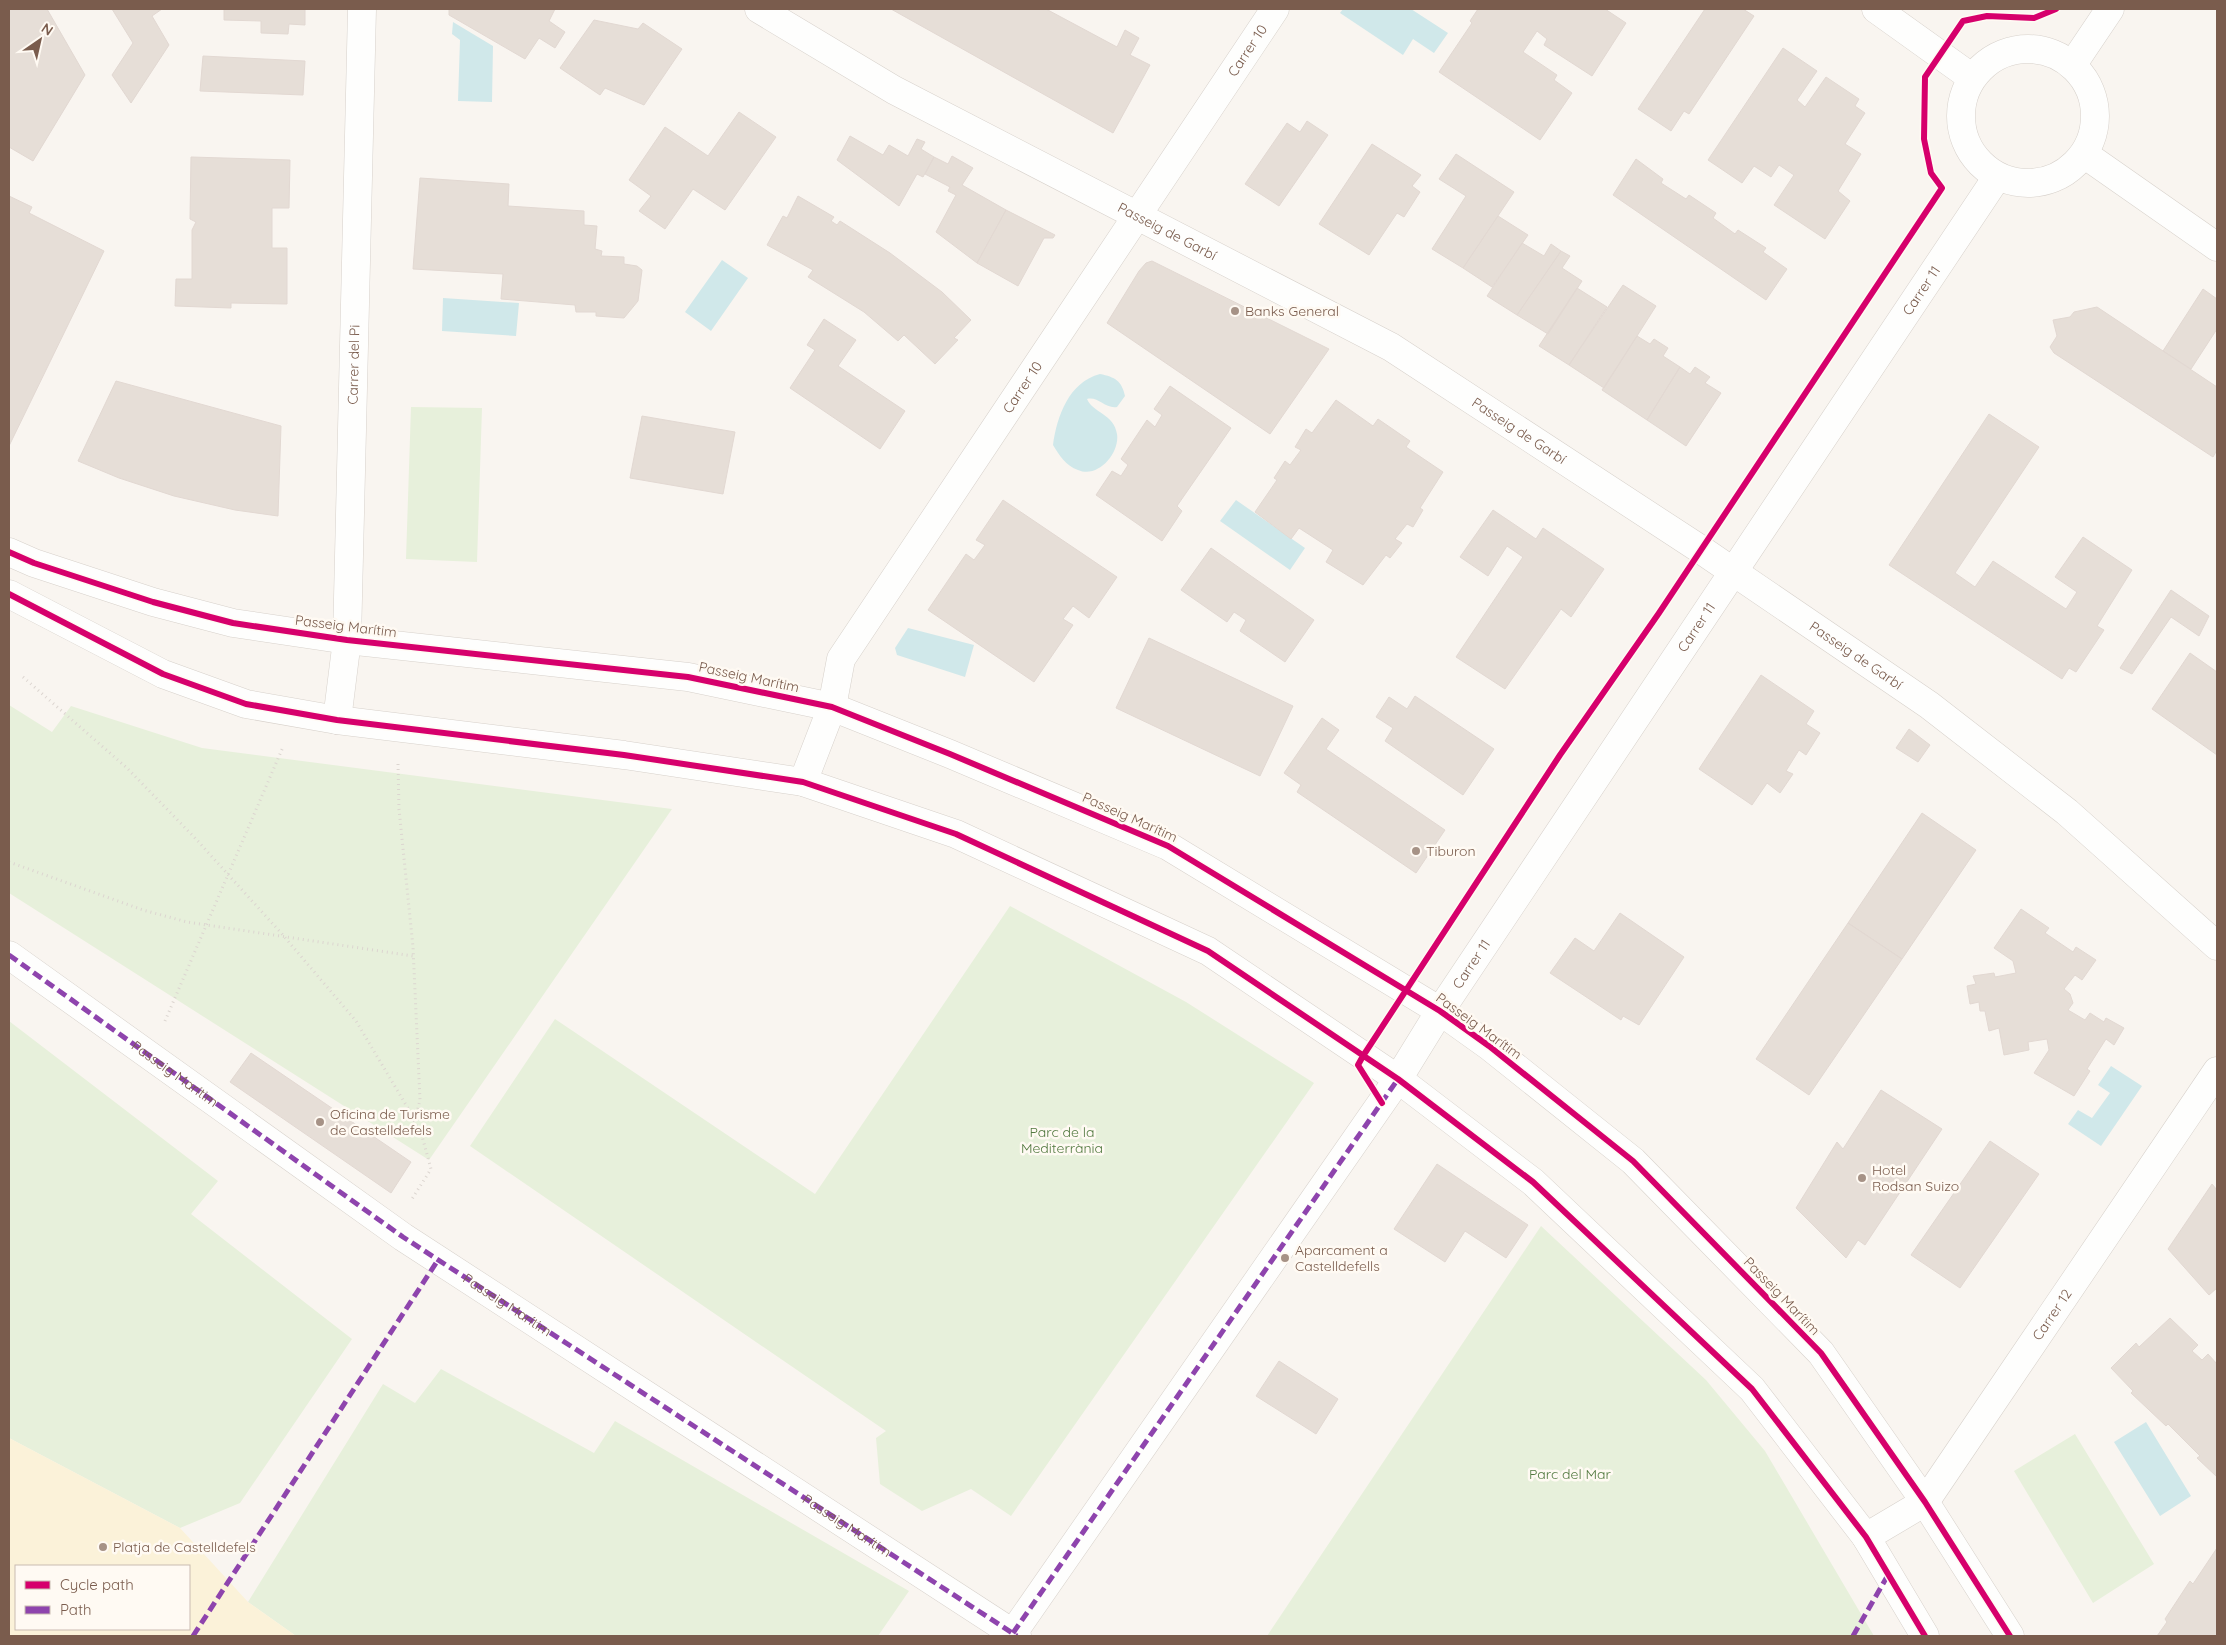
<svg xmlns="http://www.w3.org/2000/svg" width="2226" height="1645" font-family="Quicksand,sans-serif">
<rect width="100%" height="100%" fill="#f9f5f0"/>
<path fill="#e7f0db" d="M411 407 482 408 477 562 406 559Z
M9 705 52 732 71 706 202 748 672 809 429 1160 9 893Z
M1010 906 1186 1002 1314 1083 1011 1516 971 1489 922 1511 880 1484 876 1438 886 1431 470 1146 555 1019 815 1194Z
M9 1021 218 1181 191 1214 352 1339 240 1503 180 1528 9 1438Z
M1541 1226 1706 1380 1765 1451 1874 1636H1267Z
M441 1369 594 1453 615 1421 909 1591 878 1636H296L248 1602 383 1384 415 1403Z
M2075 1434 2154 1564 2093 1603 2014 1471Z"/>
<path fill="#fbf2d9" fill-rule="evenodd" d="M9 1438 180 1528 248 1602 296 1636H9ZM16 1566H189V1629H16Z"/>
<path fill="#d0e8ea" d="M1343 9H1411L1448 33 1434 53 1413 39 1403 55 1340 13Z
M453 22 493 46 492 102 458 101 460 40 452 34Z
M722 260 748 278 711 331 685 312Z
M443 298 519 303 516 336 442 331Z
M1100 374C1115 377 1122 381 1125 396L1117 407C1105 409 1098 396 1087 399 1093 413 1114 414 1117 434 1120 453 1098 479 1078 470 1066 466 1059 455 1053 445 1057 416 1069 382 1100 374Z
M1236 500 1305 548 1290 570 1220 521Z
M908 628 974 645 965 677 897 655 895 648Z
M2111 1066 2142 1086 2101 1146 2068 1124 2078 1110 2092 1118 2110 1093 2098 1085Z
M2146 1422 2191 1496 2160 1516 2114 1442Z"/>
<path fill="#e6ded7" stroke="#e2d8d2" d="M9 9H47L85 75 33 161 9 147Z
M112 9H162L152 16 169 45 131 103 112 75 133 43Z
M224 9H305V25L289 24 288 34 261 33V21L224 20Z
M449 9H555L549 21 565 32 555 48 539 38 525 59 449 15Z
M891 9H1046L1117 47 1125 30 1139 38 1130 55 1150 65 1113 133Z
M1478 9H1605L1626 23 1592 76 1544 45 1547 39 1537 31 1523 52 1557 75 1554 80 1572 93 1540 140 1439 72 1472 23 1470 21Z
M1705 9H1743L1754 16 1689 114 1684 111 1671 131 1638 109Z
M594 20 638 29 643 23 682 49 644 105 605 88 600 95 560 68Z
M1783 48 1817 71 1797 100 1805 107 1826 77 1859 99 1855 106 1865 113 1845 144 1861 154 1838 191 1850 201 1825 239 1774 205 1794 175 1779 165 1771 177 1754 166 1742 183 1708 160Z
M203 56 305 61 303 95 200 91Z
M739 112 776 137 725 210 693 189 665 229 639 211 651 196 629 180 665 127 708 156Z
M1307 121 1328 135 1279 206 1245 184 1287 123 1300 132Z
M850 136 883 155 889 145 908 156 917 139 925 142 921 149 934 157 923 177 917 174 899 206 837 160Z
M1372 144 1421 175 1412 186 1420 192 1404 217 1397 213 1369 255 1319 224Z
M1456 154 1514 192 1463 268 1432 249 1466 196 1439 179Z
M952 156 973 168 962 185 1006 210 977 263 936 232 956 195 948 191 950 187 925 174 934 157 948 164Z
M191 157 290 160 289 208H272V248H287V304L231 303V308L175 306 176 279H192V230L196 222 190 219Z
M1636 159 1663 179 1661 183 1686 199 1689 195 1716 213 1713 218 1735 234 1738 230 1766 248 1763 252 1787 269 1766 300 1613 195Z
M420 178 509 184 508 206 584 211V225L597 226 595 249 602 251 601 256 624 257V264L637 266 642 270 638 301 624 318 596 316V312H576L575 305 501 299 503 274 413 269Z
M9 196 32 207 29 213 104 251 9 446Z
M798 196 834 217 831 221 837 225 840 221 890 253 942 292 971 320 954 338 958 340 935 364 904 335 898 341 864 312 808 277 813 270 767 245 783 216 787 218Z
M1006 210 1055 235 1053 238H1044L1018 286 977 263Z
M1498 216 1528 235 1492 287 1463 268Z
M1522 243 1544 256 1551 244 1561 251 1517 315 1487 296Z
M1561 251 1570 256 1562 268 1582 281 1548 334 1517 315Z
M1152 261 1329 349 1270 434 1107 323 1139 271 1146 263Z
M1623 285 1656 306 1604 388 1569 365Z
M1577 288 1607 307 1569 365 1539 346Z
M2203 289 2217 299V329L2191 369 2163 351Z
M2097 307 2217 387V450L2213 457 2054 353 2050 347 2057 336 2053 320 2070 317 2074 312Z
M824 319 856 340 838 366 905 411 880 449 790 388 815 350 807 345Z
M1637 336 1650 344 1654 339 1668 348 1663 356 1680 367 1647 420 1602 390Z
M1680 367 1690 374 1695 367 1710 377 1705 383 1721 393 1686 446 1647 420Z
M116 381 281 426 278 516 235 510 174 496 119 478 78 461Z
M1170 386 1231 428 1177 506 1182 511 1162 541 1096 495 1112 471 1121 476 1128 465 1121 459 1147 420 1155 427 1162 415 1154 409Z
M1336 400 1373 426 1378 419 1410 441 1406 447 1443 472 1420 508 1423 510 1413 527 1407 524 1395 539 1402 543 1390 558 1386 555 1363 585 1326 562 1333 550 1299 528 1291 539 1255 512 1277 480 1274 478 1285 461 1290 465 1301 450 1295 447 1306 429 1312 433Z
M1989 414 2039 447 1955 573 1975 587 1993 561 2066 609 2077 592 2055 577 2083 537 2132 570 2097 626 2104 630 2076 672 2069 668 2062 679 1889 565Z
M642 416 735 432 723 494 630 478Z
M1003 500 1117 577 1089 618 1073 606 1063 619 1073 625 1034 682 928 610 966 554 974 560 985 545 976 540Z
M1493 510 1536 539 1543 528 1604 569 1571 617 1561 609 1505 689 1456 657 1523 557 1507 546 1488 576 1460 557Z
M1211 548 1314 620 1285 662 1240 631 1246 620 1234 612 1227 622 1181 590Z
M2171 590 2209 616 2199 636 2171 617 2132 674 2120 668Z
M1149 638 1293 706 1260 776 1116 708Z
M2190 653 2217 672V755L2152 709Z
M1761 675 1814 711 1806 724 1820 733 1806 755 1799 750 1786 771 1793 774 1780 793 1767 783 1752 805 1699 769Z
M1415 696 1494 749 1463 795 1385 741 1393 728 1376 717 1389 697 1407 709Z
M1322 718 1339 730 1326 749 1445 830 1416 873 1297 792 1301 785 1284 773Z
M1909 729 1930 745 1918 762 1896 748Z
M1922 813 1976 850 1902 959 1848 923Z
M2021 909 2049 928 2045 933 2073 952 2076 947 2096 960 2082 980 2075 975 2064 989 2070 994 2073 1003 2068 1010 2085 1020 2090 1013 2104 1022 2106 1018 2124 1028 2114 1045 2106 1039 2087 1069 2090 1071 2074 1096 2034 1073 2049 1050 2047 1039 2028 1042 2029 1050 2004 1055 1999 1028 1989 1031 1985 1011H1980L1979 1002 1970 1004 1967 986 1976 984 1973 976 1994 973 1995 977 2016 973 2013 961 1994 948Z
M1620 913 1684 957 1639 1025 1623 1016 1621 1020 1550 973 1575 938 1594 951Z
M1848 923 1902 959 1809 1095 1756 1059Z
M251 1053 411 1162 391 1193 230 1082Z
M1881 1090 1942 1129 1865 1245 1858 1240 1846 1258 1796 1208 1837 1142 1843 1149Z
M1990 1141 2039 1174 1960 1288 1911 1255Z
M1437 1164 1528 1225 1506 1258 1465 1231 1445 1262 1394 1229Z
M2212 1184 2217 1190V1288L2209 1295 2168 1249Z
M2170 1318 2198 1345 2192 1351 2202 1360 2208 1354 2217 1364V1477L2197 1458 2200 1456 2168 1424 2166 1426 2131 1393 2133 1391 2111 1368 2136 1343 2139 1347Z
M1279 1361 1338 1399 1316 1434 1256 1396Z
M2217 1548V1636H2157L2167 1622 2165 1619 2190 1581 2193 1584Z"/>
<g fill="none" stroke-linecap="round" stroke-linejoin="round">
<defs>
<g id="street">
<path id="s1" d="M759 9 894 90 1391 347 1700 549 1929 705 2067 812 2217 946"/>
<path d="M1876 9 1971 77"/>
<circle cx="2028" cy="116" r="67"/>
<path d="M2073 64 2110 9"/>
<path d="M2084 154 2217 247"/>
<path d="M9 552 34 563 153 602 233 623 347 640 688 677 832 707 950 754 1168 846 1440 1011 1489 1046 1633 1161 1821 1353 1925 1502 2010 1636"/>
<path d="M9 594 163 674 246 704 337 720 624 755 803 782 956 834 1208 951 1398 1079 1533 1182 1752 1389 1866 1537 1925 1636"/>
<path id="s2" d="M337 720 347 640 362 9"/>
<path id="s3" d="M803 782 832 707 841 659 1275 9"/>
<path d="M9 955 403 1237 1017 1636"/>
<path id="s4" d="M1866 1537 1925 1502 2217 1071"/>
<path id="s5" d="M1013 1633 1398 1079 1440 1011 1997 177"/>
</g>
</defs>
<use href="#street" stroke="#d7d1cb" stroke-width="29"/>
<path stroke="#dcd5d0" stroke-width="3" stroke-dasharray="1 4" stroke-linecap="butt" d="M23 677 127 768 195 838 282 934 356 1021 409 1110 422 1136 431 1169 412 1199
M398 764 399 809 413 947 420 1100 415 1121
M9 862 143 910 187 922 413 956
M165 1021 283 747"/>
<use href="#street" stroke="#fefefd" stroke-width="28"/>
<g stroke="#8e44ad" stroke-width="5" stroke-dasharray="10 5" stroke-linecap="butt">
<path id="s6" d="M9 955 403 1237 1017 1636"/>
<path d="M1013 1633 1398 1079"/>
<path d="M193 1636 438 1260"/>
<path d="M1853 1636 1888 1575"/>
</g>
<defs>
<path id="cycleway" d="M9 552 34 563 153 602 233 623 347 640 688 677 832 707 950 754 1168 846 1440 1011 1489 1046 1633 1161 1821 1353 1925 1502 2010 1636
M9 594 163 674 246 704 337 720 624 755 803 782 956 834 1208 951 1398 1079 1533 1182 1752 1389 1866 1537 1925 1636
M1382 1103 1358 1065 1363 1056 1560 755 1659 613 1942 188 1931 173 1924 139 1925 77 1963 21 1987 16 2034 18 2056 9"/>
</defs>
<use href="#cycleway" stroke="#fffaf3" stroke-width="9"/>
<use href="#cycleway" stroke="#d6006c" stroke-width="6"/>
</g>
<g fill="#a69286" stroke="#fffaf3" stroke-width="2">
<circle cx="1235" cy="311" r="5"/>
<circle cx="1416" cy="851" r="5"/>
<circle cx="320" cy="1122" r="5"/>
<circle cx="1862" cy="1178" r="5"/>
<circle cx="1285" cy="1258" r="5"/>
<circle cx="103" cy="1547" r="5"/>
</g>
<g text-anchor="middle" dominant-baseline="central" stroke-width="5" stroke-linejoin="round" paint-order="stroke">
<g font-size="14" fill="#7a5c4d" stroke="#fffaf3">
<text stroke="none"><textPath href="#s3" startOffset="861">Carrer 10</textPath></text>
<text stroke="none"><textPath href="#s1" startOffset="465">Passeig de Garbí</textPath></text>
<text stroke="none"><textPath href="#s5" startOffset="1621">Carrer 11</textPath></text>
<text stroke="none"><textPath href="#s2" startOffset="356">Carrer del Pi</textPath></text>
<text stroke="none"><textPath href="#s3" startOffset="456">Carrer 10</textPath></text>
<text stroke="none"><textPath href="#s1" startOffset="870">Passeig de Garbí</textPath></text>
<text transform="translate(346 626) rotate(7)">Passeig Marítim</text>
<text stroke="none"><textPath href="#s5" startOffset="1216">Carrer 11</textPath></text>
<text stroke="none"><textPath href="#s1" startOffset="1275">Passeig de Garbí</textPath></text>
<text transform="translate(749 677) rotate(12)">Passeig Marítim</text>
<text transform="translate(1130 817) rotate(24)">Passeig Marítim</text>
<text stroke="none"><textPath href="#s5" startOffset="811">Carrer 11</textPath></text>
<text transform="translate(1479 1026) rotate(36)">Passeig Marítim</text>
<text stroke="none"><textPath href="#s6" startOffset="204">Passeig Marítim</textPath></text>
<text transform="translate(1782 1296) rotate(46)">Passeig Marítim</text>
<text stroke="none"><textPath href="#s6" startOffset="609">Passeig Marítim</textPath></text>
<text stroke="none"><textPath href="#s4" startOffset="295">Carrer 12</textPath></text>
<text stroke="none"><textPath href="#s6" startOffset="1014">Passeig Marítim</textPath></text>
</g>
<g font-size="14" fill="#7a5c4d" stroke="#fffaf3" text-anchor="start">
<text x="1245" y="311">Banks General</text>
<text x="1426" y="851">Tiburon</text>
<text x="330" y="1114">Oficina de Turisme<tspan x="330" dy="16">de Castelldefels</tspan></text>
<text x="1872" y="1170">Hotel<tspan x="1872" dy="16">Rodsan Suizo</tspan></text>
<text x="1295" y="1250">Aparcament a<tspan x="1295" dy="16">Castelldefells</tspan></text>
<text x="113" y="1547">Platja de Castelldefels</text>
</g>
<g font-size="14" fill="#537a41" stroke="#fffaf3">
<text x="1062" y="1132">Parc de la<tspan x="1062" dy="16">Mediterrània</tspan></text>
<text x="1570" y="1474">Parc del Mar</text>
</g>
</g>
<rect width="2226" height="1645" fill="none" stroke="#7a5c4d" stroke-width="20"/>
<rect x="15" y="1565" width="175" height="65" fill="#fffaf3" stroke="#cabbb1"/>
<rect x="25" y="1581" width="25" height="8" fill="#d6006c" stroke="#cabbb1"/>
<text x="60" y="1590" font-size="15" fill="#7a5c4d">Cycle path</text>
<rect x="25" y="1606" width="25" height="8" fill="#8e44ad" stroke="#cabbb1"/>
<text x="60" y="1615" font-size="15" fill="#7a5c4d">Path</text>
<g transform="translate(40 40) rotate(34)" stroke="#fffaf3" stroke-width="4" paint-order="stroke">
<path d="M0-4L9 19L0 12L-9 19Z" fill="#7a5c4d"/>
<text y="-8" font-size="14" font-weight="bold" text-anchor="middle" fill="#7a5c4d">N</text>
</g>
</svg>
